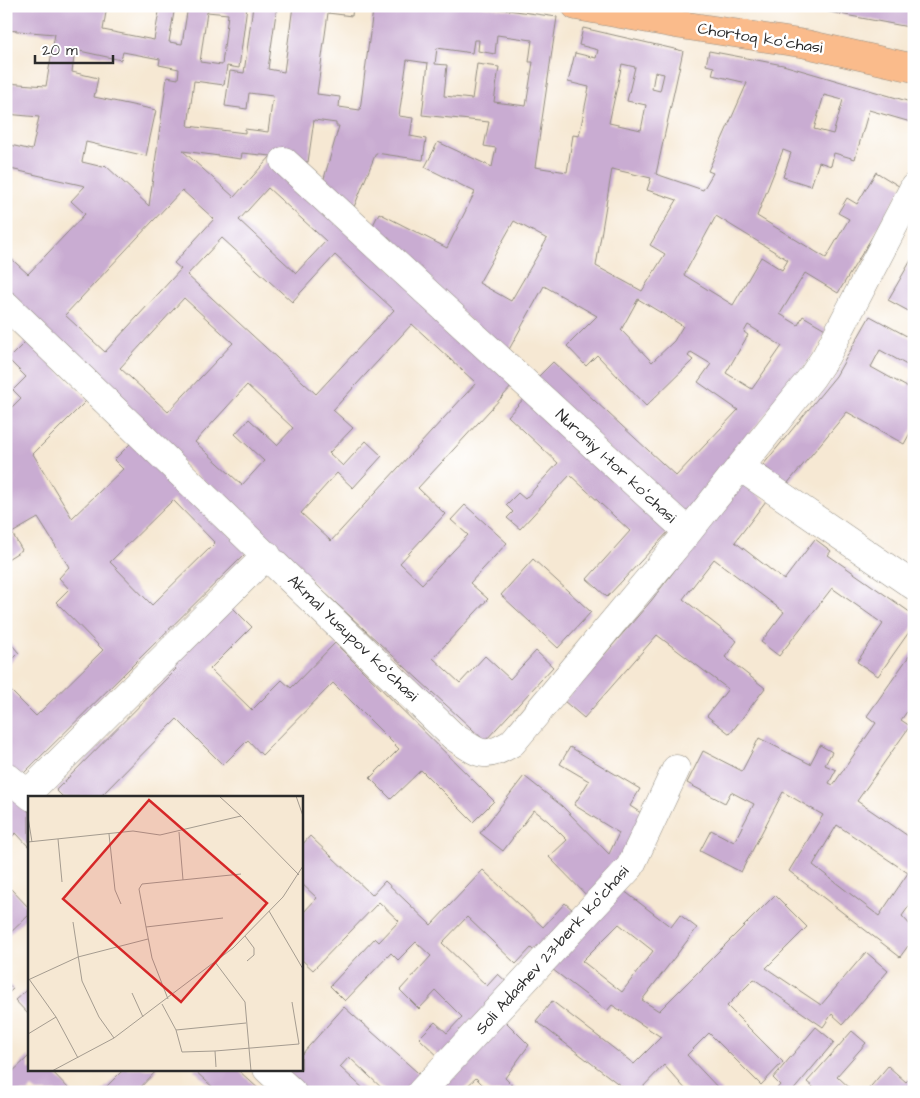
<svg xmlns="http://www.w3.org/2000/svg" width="920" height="1098" font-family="'Architects Daughter',sans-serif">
<rect width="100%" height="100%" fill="#fff"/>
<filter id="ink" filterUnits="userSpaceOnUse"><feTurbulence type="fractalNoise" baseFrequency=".02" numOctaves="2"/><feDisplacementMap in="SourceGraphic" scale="10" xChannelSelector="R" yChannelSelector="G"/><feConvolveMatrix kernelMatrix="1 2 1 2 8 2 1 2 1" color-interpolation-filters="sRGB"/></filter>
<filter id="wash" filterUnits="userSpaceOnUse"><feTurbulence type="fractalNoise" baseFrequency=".0096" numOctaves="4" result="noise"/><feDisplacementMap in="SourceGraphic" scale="20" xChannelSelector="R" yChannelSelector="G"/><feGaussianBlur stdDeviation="1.12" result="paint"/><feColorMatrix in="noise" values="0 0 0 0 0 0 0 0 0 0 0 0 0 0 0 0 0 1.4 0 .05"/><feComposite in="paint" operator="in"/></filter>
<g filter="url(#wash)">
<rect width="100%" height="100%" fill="#f6e8d3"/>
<g id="blocks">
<path fill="#c9acd2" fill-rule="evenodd" d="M6 6H107L103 30 154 40 160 6H175L169 42 182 44 188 6H247L239 68 227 66 224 85 194 81 188 126 245 133V129L268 132 273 96 249 93 247 109 225 106 230 71 244 73 253 6H277L268 69 284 72 293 6H353L352 16 328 13 317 94 340 97 339 107 360 110 373 10 356 6H480L557 17 535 167 567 172 573 135 579 136 589 87 568 82 575 53 596 58 598 50 579 45 583 28 683 51 656 174 703 190 713 173 708 171 747 83 712 75 714 67 706 65 709 51 783 65 914 103V123L869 110 855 159 834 153 831 166 819 162 811 186 783 177 791 153 783 150 757 216 826 258 849 219 838 213 847 198 857 204 876 172 902 188 838 293 805 273 780 314 798 325 803 316 827 330 808 362 682 517 535 380 553 362 676 476 738 410 698 382 711 364 691 352 688 356 693 360 646 406 597 355 586 366 567 346 597 316 544 286 506 355 372 227 379 213 447 248 475 192 425 167 438 142 492 167 496 148 484 146 489 122 422 115 428 63 407 60 399 116 413 118 410 136 426 139 423 160 376 153 354 207 323 182 339 126H336V123L314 120 308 162 271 156 242 153 241 159 183 151 234 197 271 156 514 384 418 488 445 514 400 563 422 584 468 535 451 520 465 505 507 543 470 583 488 599 433 658 460 683 485 656 510 679 536 651 553 667 485 741 6 298V254L28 274 85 214 71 201 85 186 6 168V144L32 150 39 117 6 114V83L46 86 55 34 6 30ZM207 12 228 14 222 65 200 62ZM497 35 532 40 529 62H533L526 106 494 102 499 67 477 64 472 99 444 96 447 65 435 64 437 48 472 53 474 40H479L478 51 495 54ZM75 50 121 60 123 52 160 59 159 65 179 69 178 79 167 77 149 206 105 165 103 167 82 162 86 142 146 156 156 110 94 97 98 78 72 72ZM622 64 635 67 627 101 646 105 641 130 609 123ZM655 72 664 74 660 91 652 89ZM824 95 843 100 833 134 814 129ZM612 169 651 178 647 190 677 200 650 245 665 254 642 291 596 266ZM268 188 326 241 296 273 239 220ZM182 190 214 219 174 263 181 269 105 352 65 315ZM716 216 788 260 782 270 761 257 733 305 684 275ZM514 221 547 239 511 301 479 283ZM222 238 292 302 335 255 394 310 316 394 187 275ZM184 298 233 343 168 412 120 368ZM638 299 683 326 674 341 652 362 621 330ZM412 324 476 383 331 541 301 513 337 473 353 488 382 456 366 441 343 466 329 453 353 428 333 410ZM748 325 782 346 752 389 726 373 748 335 744 332ZM247 385 293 428 277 445 249 419 235 434 264 461 242 485 195 442Z
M804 6H914V28L803 7Z
M914 255V314L888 300Z
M870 316 914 340V369L880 350 871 367 907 387 914 374V426L904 444 847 412 787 484 763 465 836 376Z
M27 340 87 400 33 454 72 518 123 469 114 460 132 442 248 551 18 779 6 767V686L36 716 103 650 56 602 69 589 59 578 69 567 38 518 12 533 22 550 6 560V409L8 411 21 398 13 390 26 377 8 359ZM173 500 215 543 152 605 110 562Z
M527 395 671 529 607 597 587 579 630 531 570 475 520 529 507 518 513 512 506 505 518 493 525 499 558 463 508 416Z
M742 483 766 501 735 542 784 580 815 539 831 551 828 555 914 615V625L878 676 857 662 883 624 832 588 779 656 761 642 784 612 714 559 683 599 737 641 725 657 765 688 730 734 707 716 728 689 657 635 584 718 564 701 651 601Z
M533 559 591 612 558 648 501 595Z
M231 606 252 627 210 669 252 710 282 680 291 688 335 643 494 801 473 822 421 770 391 799 370 778 399 749 333 683 262 755 248 740 223 765 177 719 100 797H63L56 790 176 669 172 665Z
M6 638 19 653 6 666Z
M914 649V702L901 720 910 726 857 801 914 840V899L902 916 914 929V952L908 946 900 957 789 871 823 815 783 792 741 872 700 851 711 830 734 842 754 804 731 792 725 803 687 783 703 751 742 771 759 738 810 764 820 745 832 752 825 765 836 770 829 783 833 785 876 723 867 716ZM837 825 908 873 879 916 813 865Z
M570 747 640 789 630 806 652 820 593 902 549 857 567 840 548 821 534 810 503 851 480 833 524 776 562 806 609 854 619 833 574 805 589 781 560 764Z
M13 795 29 812V847L16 833 6 842V802Z
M310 836 372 895 385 881 431 925 483 870 543 927 565 903 582 918 543 959 531 948 516 964 467 917 442 943 487 986 498 974 513 988 443 1061 419 1038 435 1022 447 1033 462 1017 436 991 419 1009 400 990 431 956 416 942 398 960 391 953 345 1001 330 986 375 938 379 942 399 921 379 902 313 970 301 959V915L317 898 301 883V846Z
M619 887 671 927 680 915 697 928 642 1000 659 1011 775 895 807 927 766 968 821 1005 866 952 888 971 843 1024 832 1014 823 1027 754 979 727 1006 783 1062 761 1085 709 1033 687 1055 722 1092H688L664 1065 638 1092H629L536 1021 552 1001 634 1064 661 1037 612 1005 607 1011 544 963ZM619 924 653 951 622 992 582 961Z
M11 889 29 908V915L6 937V893Z
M6 981 13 989 6 995Z
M29 988V1015L15 1000Z
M344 1007 426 1080 415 1092H386L349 1057 340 1067 367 1092H307L282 1069H301V1055Z
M501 1017 529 1045 505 1078 519 1092H490L476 1078 464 1089 467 1092H432Z
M816 1027 834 1042 792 1092H774L780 1085 773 1078Z
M852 1031 866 1043 837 1076 854 1092H819L807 1082Z
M29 1056V1069H50L72 1092H37L32 1088 28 1092H6V1078Z
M888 1066 906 1082 914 1074V1092H866Z
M124 1069H158L136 1092H101Z
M193 1069H237L262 1092H218Z"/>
</g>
</g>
<g filter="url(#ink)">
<use href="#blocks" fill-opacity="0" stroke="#908a7f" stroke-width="1"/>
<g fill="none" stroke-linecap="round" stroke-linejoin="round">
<defs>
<path id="minor" d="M284 161 688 532 812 377 826 356 914 187
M6 305 454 737C480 754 483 760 512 743L688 532
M740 467 914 586
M6 776 32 797
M28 793 267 555
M267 1069 292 1092
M421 1092 630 867 676 769"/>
<path id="major" d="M576 6 681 25 806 44 914 68"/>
</defs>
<use href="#minor" stroke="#908a7f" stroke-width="29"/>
<use href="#major" stroke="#908a7f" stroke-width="29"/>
<use href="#minor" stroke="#fff" stroke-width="28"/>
<use href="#major" stroke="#fabb8b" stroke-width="28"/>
</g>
</g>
<g text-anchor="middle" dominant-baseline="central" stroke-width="5" stroke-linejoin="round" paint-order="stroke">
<g font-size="16" fill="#2b2b2b" stroke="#fff">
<text transform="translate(760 38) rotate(9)">Chortoq koʻchasi</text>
<text transform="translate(616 466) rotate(43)">Nuroniy 1-tor koʻchasi</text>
<text transform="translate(353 638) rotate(44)">Akmal Yusupov koʻchasi</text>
<text transform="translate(552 950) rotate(-48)">Soli Adashev 23-berk koʻchasi</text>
</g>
</g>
<g transform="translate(28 796)">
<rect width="275" height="275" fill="#f6e8d3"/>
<path fill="none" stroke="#a59c90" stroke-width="1" d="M191 0 213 20M268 0 275 20M0 21 4 46M151 36 155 84M81 38 87 94 93 108M30 43 34 86M0 46 105 35 132 39 213 20 271 79M241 115 275 173M45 126 54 185 71 221 86 242M118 131 111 93 114 88 213 78M217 140 226 152V159L219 165M187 166 217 206 223 275M1 183 28 221 50 262M0 184 50 161 120 143M104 197 115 221M140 203 124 162 118 131 195 122M134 208 148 234 154 256 187 255 188 271M148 234 218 227M0 238 28 221M187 255 271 248 264 206M24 275 86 242 205 152 255 101 275 70"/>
<path fill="#d62828" fill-opacity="0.15" stroke="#d62828" stroke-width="2.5" d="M121 4 239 107 153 206 35 103Z"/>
<rect width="275" height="275" fill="none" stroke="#2b2b2b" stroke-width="2.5"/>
</g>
<rect width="920" height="1098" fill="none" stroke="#fff" stroke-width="25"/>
<path d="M35 55v8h78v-8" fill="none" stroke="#2b2b2b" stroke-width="2.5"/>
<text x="42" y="55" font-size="15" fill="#2b2b2b" stroke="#ffffff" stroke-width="4" paint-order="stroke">20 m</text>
</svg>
